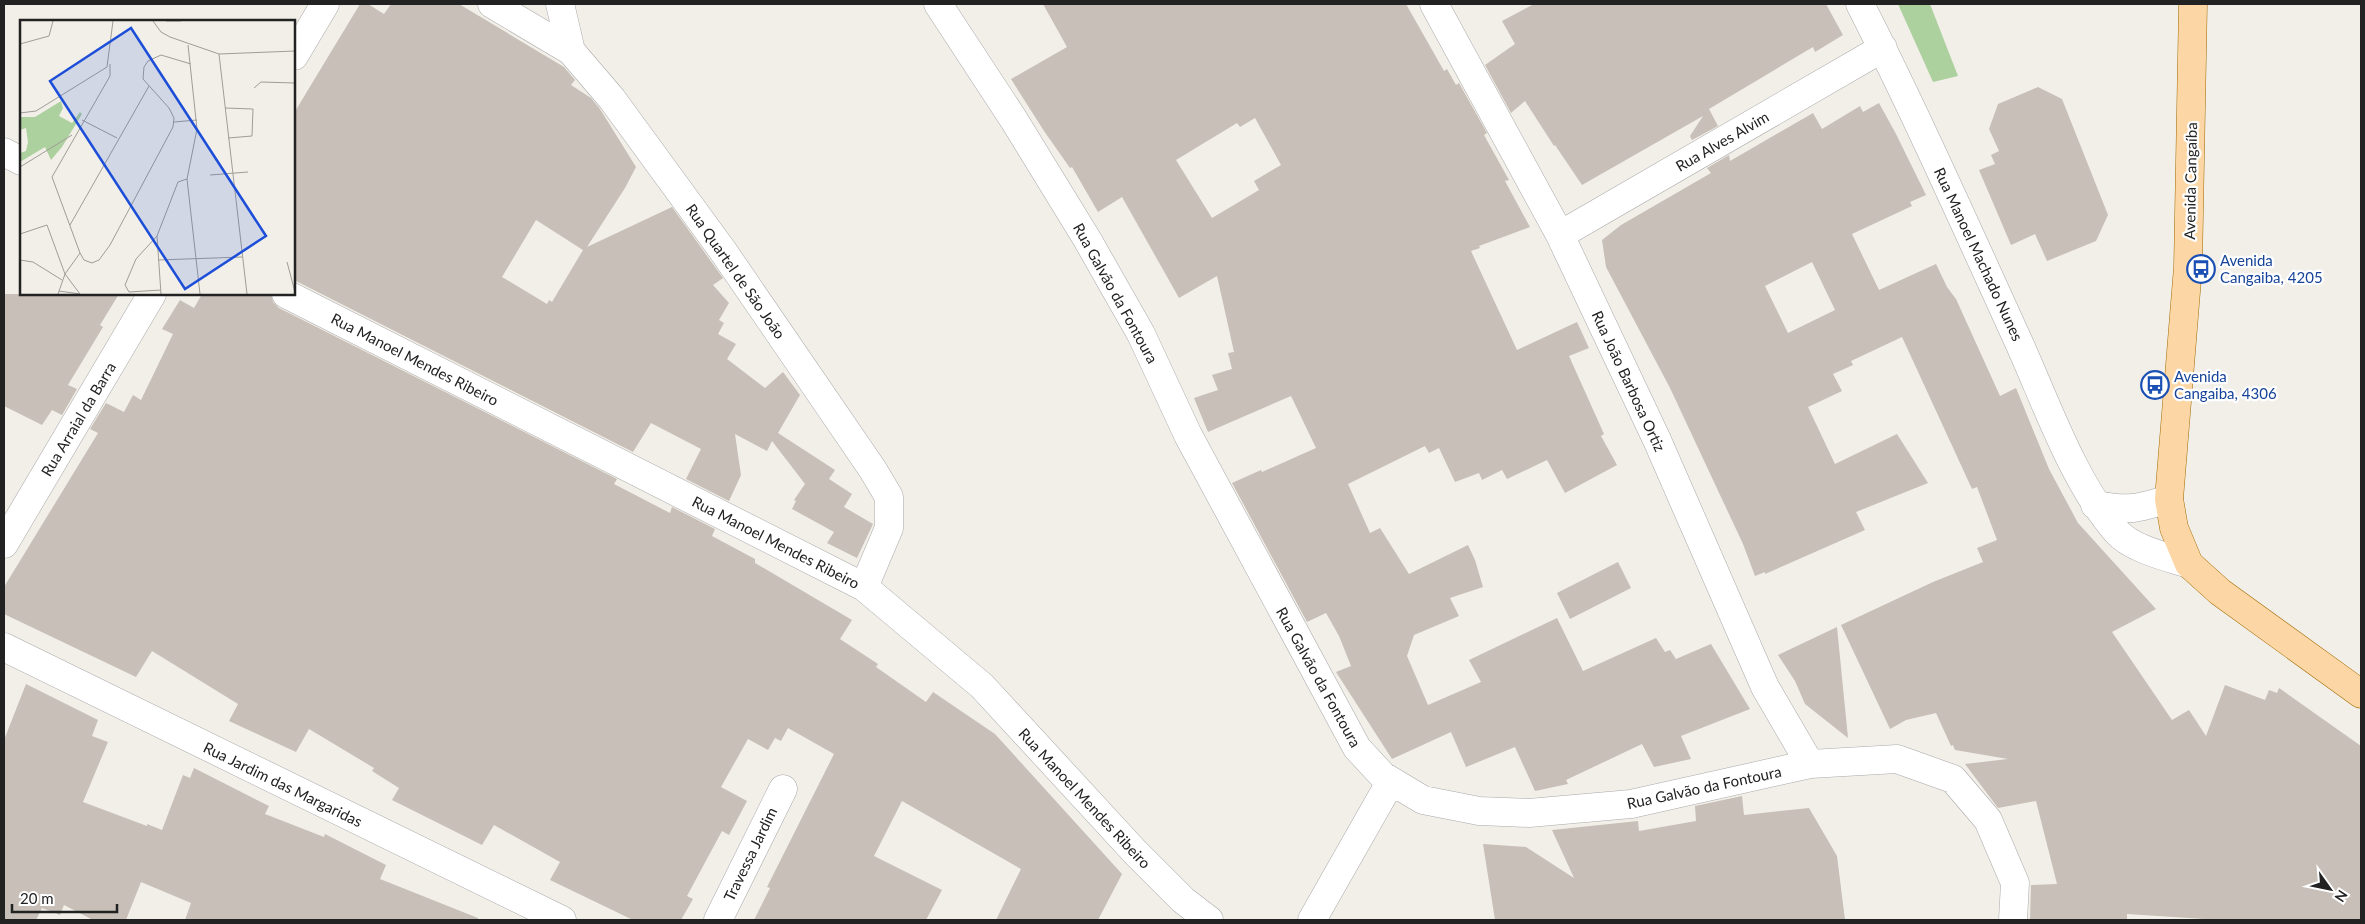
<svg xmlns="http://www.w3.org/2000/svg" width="2365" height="924" font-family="Lato,sans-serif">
<rect width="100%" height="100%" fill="#f2efe9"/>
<path fill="#add19e" d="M1898 4H1930L1958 76 1933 82Z"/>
<path fill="#c7bfb8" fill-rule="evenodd" d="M360 4H368L384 14 391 4H459L564 67 575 80 571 85 591 98 600 109 636 167 625 188 587 247 672 207 723 278 713 285 729 303 719 320 724 323 718 334 736 344 727 359 765 388 783 372 800 395 778 433 835 470 829 479 852 494 844 507 873 524 857 558 827 543 834 532 792 509 796 501 794 500 805 484 772 441 767 451 735 434 741 475 729 501 686 479 701 449 651 423 633 452 294 280V113ZM536 220 583 250 552 302 549 300 547 304 502 277Z
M1043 4H1406L1444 71 1447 69 1456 85 1459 83 1487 133 1484 135 1509 180 1505 181 1530 227 1479 246 1480 248 1471 251 1517 350 1577 322 1589 348 1569 356 1604 434 1601 436 1617 465 1565 493 1547 460 1507 479 1502 470 1482 480 1479 473 1455 482 1439 448 1429 453 1425 446 1348 484 1370 533 1380 528 1409 574 1468 545 1475 560 1483 587 1450 598 1459 616 1414 635 1407 656 1428 705 1481 682 1469 660 1557 618 1583 671 1656 638 1665 652 1670 650 1676 659 1711 644 1750 709 1681 736 1691 759 1654 767 1642 744 1566 780 1568 784 1535 791 1515 747 1466 767 1451 732 1392 759 1336 672 1351 666 1339 636 1326 613 1307 622 1232 483 1261 470 1262 472 1316 448 1291 396 1208 432 1194 398 1218 390 1212 375 1232 369 1228 353 1234 352 1217 276 1179 298 1122 197 1098 212 1072 167 1070 168 1044 131 1011 79 1067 47ZM1255 118 1281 165 1254 181 1259 190 1212 218 1176 160 1237 123 1240 127Z
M1534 4H1826L1843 35 1815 52 1813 47 1709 109 1718 126 1692 140 1690 136 1703 116 1582 185 1555 145 1554 146 1525 101 1511 113 1485 65 1515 44 1502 21Z
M2038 87 2062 99 2108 215 2096 241 2047 261 2035 234 2011 245 1979 170 1995 164 1991 155 1999 151 1989 129 1998 104Z
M1879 103 1896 134 1926 195 1910 202 1912 206 1852 234 1879 290 1936 264 1947 287 1956 299 2000 396 2016 388 2049 469 2078 523 2156 609 2112 632 2172 720 2189 710 2206 736 2225 685 2265 700 2269 690 2277 693 2279 688 2361 746V920H2220L2127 914V920H2030L2031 885 2057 884 2036 801 1998 808 1965 764 2008 759 1955 750 1953 745 1951 746 1936 713 1906 720 1890 729 1841 625 1933 582 1983 562 1977 548 1997 540 1977 487 1972 489 1902 337 1851 361 1853 365 1833 374 1842 391 1808 407 1835 464 1897 434 1928 483 1856 512 1865 530 1765 574V572L1755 576 1743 544 1670 388 1606 267 1602 240 1621 225 1711 173 1707 168 1729 155 1730 161 1813 113 1822 129 1860 106 1863 112ZM1812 262 1835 310 1788 333 1765 286Z
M4 294H119L100 325 103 327 68 385 77 389 62 415 52 410 42 425 4 406Z
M202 294H271L273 302 279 308 617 479 614 484 670 513 672 507 715 529 712 536 755 559V563L852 620 840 639 878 664 876 667 926 702 933 692 995 734 1122 874 1098 920H996L1021 869 902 801 874 856 942 890 926 920H754L770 888 767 887 834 754 788 728 781 741 775 738 768 750 748 739 721 787 747 801 729 835 722 831 687 896 693 899 681 920H633L550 880 560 862 494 825 482 845 392 800 399 788 372 771 374 768 309 729 296 752 229 721 238 704 152 651 136 677 4 614V587L98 433 90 429 106 403 124 412 133 395 141 400 173 334 162 329 180 300 194 308Z
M1618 562 1631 588 1570 619 1557 593Z
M1837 627 1848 738 1805 704 1795 681 1778 655Z
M26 684 98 720 92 736 108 742 83 802 147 826V824L162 830 183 775 190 778 194 768 269 806 265 814 324 837 325 834 386 865 380 879 478 918V920H185L191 903 141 882 126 920H93L64 905 60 915 42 908 36 920H4V740Z
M1742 796 1744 815 1809 808 1837 856 1845 920H1495L1483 844 1526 847 1574 878 1552 830 1638 821 1639 831 1696 821 1695 806Z"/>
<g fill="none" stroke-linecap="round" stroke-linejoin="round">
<defs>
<path id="minor" d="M492 4 571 51 612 99 723 251 873 470 889 497V528L864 587
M560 4 571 51
M938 4 1014 120 1087 239 1141 334 1188 435 1357 748 1383 776 1423 800 1479 811 1529 813 1631 804 1810 764 1897 759 1953 779 1988 820 2015 883 2013 920
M1434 4 1560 235 1657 440 1765 687 1810 764
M1860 4C1917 116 1968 231 2020 345 2047 405 2074 483 2117 532 2132 549 2167 557 2189 564
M294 56 325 4
M4 152 21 161
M1560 235 1883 48
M286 294 864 587 982 686 1135 852 1183 900 1209 920
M2095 505C2129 511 2137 509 2169 499
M4 544 152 294
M4 647 562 920
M718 920 783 789
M1312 920 1391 781"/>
<path id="major" d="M2193 4 2188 267 2169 499 2174 528 2189 564 2220 592 2361 694"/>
</defs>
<use href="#minor" stroke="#a9a9a9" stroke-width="29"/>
<use href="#major" stroke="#a06b00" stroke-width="29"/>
<use href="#minor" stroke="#fff" stroke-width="28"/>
<use href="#major" stroke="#fcd6a4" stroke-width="28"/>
</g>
<defs>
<symbol id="bus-ring" viewBox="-11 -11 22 22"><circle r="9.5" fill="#fff" stroke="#1a4fb4" stroke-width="1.5"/><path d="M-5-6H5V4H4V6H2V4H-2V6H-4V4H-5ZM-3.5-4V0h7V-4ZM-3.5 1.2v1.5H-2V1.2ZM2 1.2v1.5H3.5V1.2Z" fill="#1a4fb4"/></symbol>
</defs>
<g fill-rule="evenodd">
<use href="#bus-ring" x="2185" y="253" width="32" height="32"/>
<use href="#bus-ring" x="2139" y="369" width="32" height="32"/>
</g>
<g text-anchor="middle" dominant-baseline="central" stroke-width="4.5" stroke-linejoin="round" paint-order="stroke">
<g font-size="15" fill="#222" stroke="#fff">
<text transform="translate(1722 141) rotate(-30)">Rua Alves Alvim</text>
<text transform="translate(2190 181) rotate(-89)">Avenida Cangaíba</text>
<text transform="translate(1979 254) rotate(65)">Rua Manoel Machado Nunes</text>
<text transform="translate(736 271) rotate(55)">Rua Quartel de São João</text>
<text transform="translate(1116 293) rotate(61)">Rua Galvão da Fontoura</text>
<text transform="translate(415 359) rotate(27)">Rua Manoel Mendes Ribeiro</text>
<text transform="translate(1629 381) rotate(65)">Rua João Barbosa Ortiz</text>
<text transform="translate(78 419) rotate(-59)">Rua Arraial da Barra</text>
<text transform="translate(776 542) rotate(27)">Rua Manoel Mendes Ribeiro</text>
<text transform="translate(1319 677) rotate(61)">Rua Galvão da Fontoura</text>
<text transform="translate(283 784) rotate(26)">Rua Jardim das Margaridas</text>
<text transform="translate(1704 787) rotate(-12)">Rua Galvão da Fontoura</text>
<text transform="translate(1085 798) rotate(47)">Rua Manoel Mendes Ribeiro</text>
<text transform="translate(750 854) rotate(-64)">Travessa Jardim</text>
</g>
<g font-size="15" fill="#164399" stroke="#fff" text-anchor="start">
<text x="2220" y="260">Avenida<tspan x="2220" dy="17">Cangaiba, 4205</tspan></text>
<text x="2174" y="376">Avenida<tspan x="2174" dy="17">Cangaiba, 4306</tspan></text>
</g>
</g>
<g transform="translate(20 20)">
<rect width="275" height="275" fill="#f2efe9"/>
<path d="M41 81 43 88 39 96 52 103 60 92 62 94 42 127 31 140 25 127 0 142V133L6 131 8 122 6 108 0 110V97H15Z" fill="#add19e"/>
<path fill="none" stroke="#9f9d99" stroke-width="1" d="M133 1 141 12 150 17 199 34 275 31M146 1H161M0 24 29 16 33 1M168 25 177 109 167 159 180 274M199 34 227 274M90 44V56L32 157 60 233 64 240 72 243 79 240 90 225 153 107 154 98 149 88 123 59 124 47 128 41 141 35 171 44M234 68 241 62 275 63M205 88 233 89 232 116 208 118M0 93 16 91 87 47 93 1M62 100 97 118M154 102 177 100M0 147 52 115M190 155 228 152M50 205 129 66M0 214 27 205 45 254 60 274M137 216 116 239 105 265 109 272 141 270M0 240 13 242 42 260M138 240 222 237M267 242 275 272M39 271 60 274M38 274 45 254 60 233M141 274 137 216 158 162 167 159"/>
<path fill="#1d4ed8" fill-opacity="0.15" stroke="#1d4ed8" stroke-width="2.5" d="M111 8 246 216 165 269 30 61Z"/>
<rect width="275" height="275" fill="none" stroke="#222" stroke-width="2.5"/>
</g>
<rect width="2365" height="924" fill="none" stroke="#222222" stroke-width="10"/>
<g transform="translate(2330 889) rotate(123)" stroke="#ffffff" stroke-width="4" paint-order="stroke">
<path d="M0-4L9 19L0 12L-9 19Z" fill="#222222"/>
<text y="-8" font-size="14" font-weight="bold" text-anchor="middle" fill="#222222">N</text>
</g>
<path d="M12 904v8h105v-8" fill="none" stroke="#222222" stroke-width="2.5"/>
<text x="20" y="904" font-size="15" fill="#222222" stroke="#ffffff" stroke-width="4" paint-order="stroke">20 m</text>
</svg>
